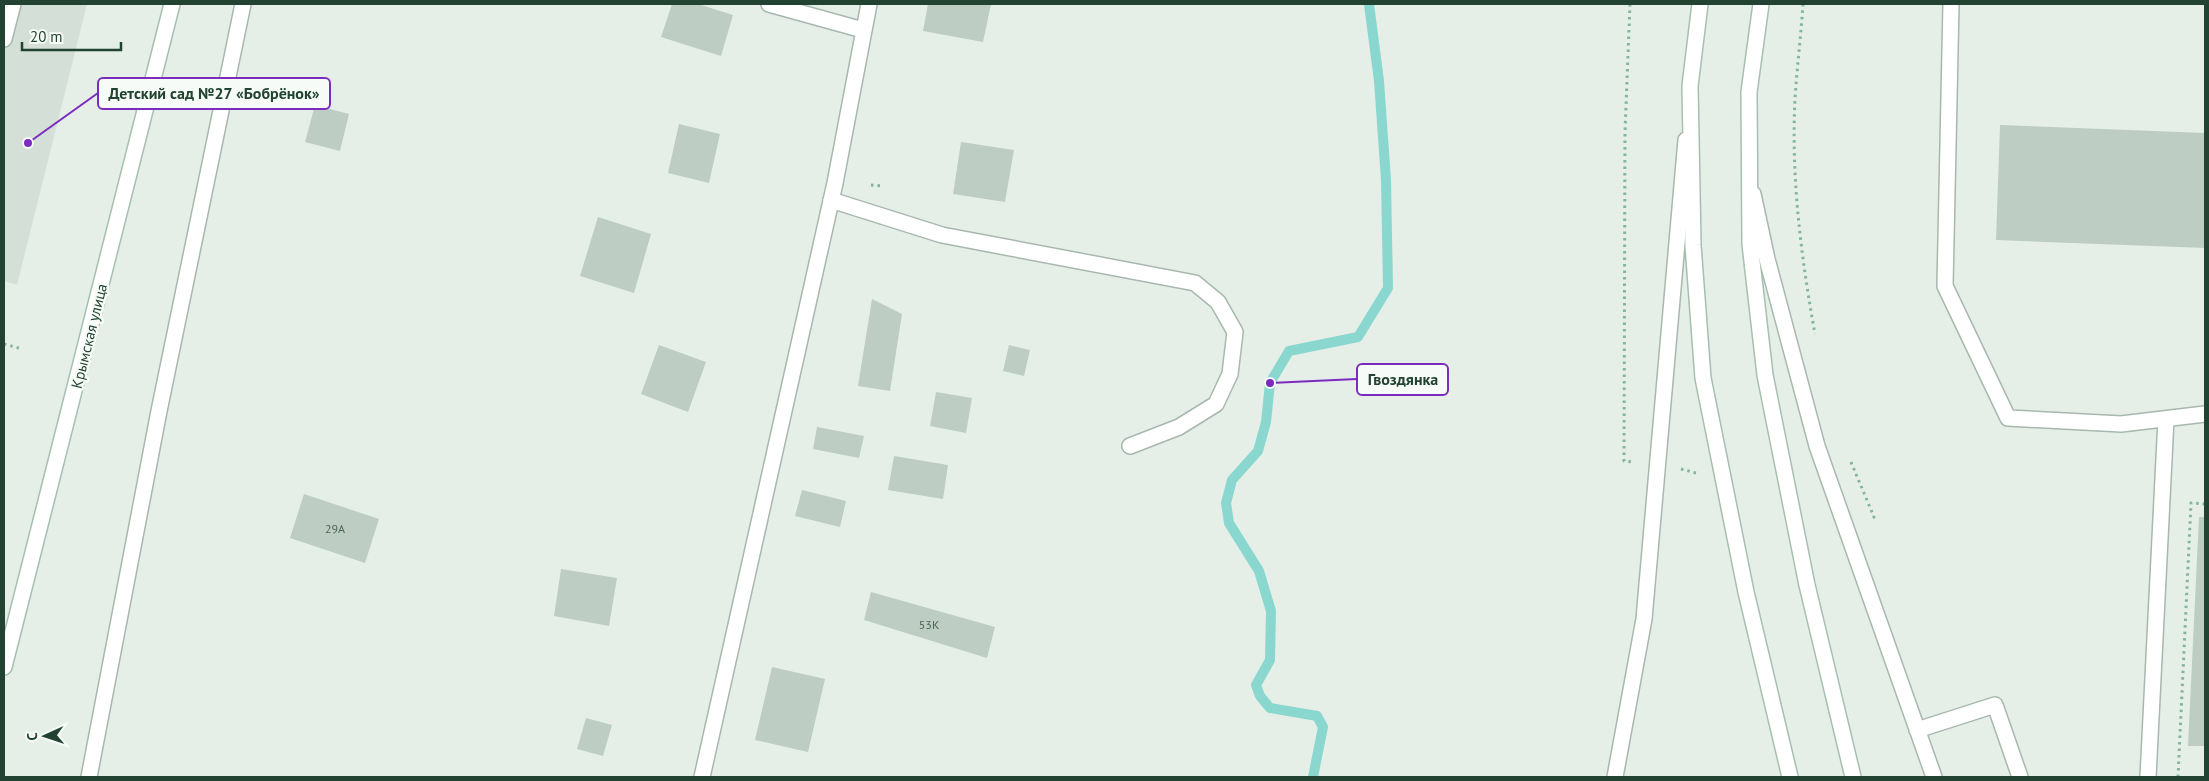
<svg xmlns="http://www.w3.org/2000/svg" width="2209" height="781" font-family="'PT Sans',sans-serif">
<rect width="100%" height="100%" fill="#e5efe8"/>
<path fill="#d3dfd7" d="M4 4H87L17 285 4 281Z"/>
<g fill="none" stroke-linecap="round" stroke-linejoin="round">
<path stroke="#8ad7cf" stroke-width="10" d="M1313 777 1323 727 1317 716 1270 708 1260 696 1256 685 1270 660 1271 611 1259 571 1229 523 1226 503 1232 480 1258 451 1266 422 1270 383 1289 351 1358 337 1388 288 1386 180 1379 81 1369 4"/>
</g>
<path fill="#bdcdc3" d="M672 4H698L733 15 721 56 661 37Z
M928 4H991L983 42 923 31Z
M315 105 349 114 340 151 305 142Z
M679 124 720 134 709 183 668 173Z
M2000 125 2205 133V248L1996 240Z
M961 142 1014 150 1005 202 953 194Z
M598 217 651 234 634 293 580 276Z
M872 299 902 314 890 391 858 386Z
M659 345 706 362 688 412 641 394Z
M1009 345 1030 350 1024 376 1003 371Z
M936 392 972 398 966 433 930 426Z
M817 427 864 436 859 458 813 449Z
M894 456 948 465 943 499 888 490Z
M802 490 846 501 840 527 795 516Z
M304 494 379 519 365 563 290 538Z
M2199 517H2205V746H2188Z
M561 569 617 578 609 626 554 616Z
M871 592 995 627 987 658 864 620Z
M772 667 825 679 808 752 755 740Z
M586 718 612 725 603 756 577 749Z"/>
<g fill="none" stroke-linecap="round" stroke-linejoin="round">
<defs>
<path id="lane" d="M769 4 863 30
M1951 4 1945 286 2008 418 2121 424 2205 414
M4 39 13 4
M1753 194 1767 259 1817 446 1934 777
M831 200 942 235 1195 283 1218 302 1235 332 1230 374 1216 404 1179 427 1130 446
M1917 730 1995 705 2020 777
M89 777 159 411 243 4
M1615 777 1644 619 1686 140
M2148 777 2166 419"/>
<path id="street" d="M702 777 835 183 869 4"/>
<path id="secondary" d="M1700 4 1690 86 1693 245 1703 378 1746 592 1790 777
M1761 4 1749 92 1750 244 1765 375 1807 585 1853 777
M4 667 172 4"/>
</defs>
<use href="#lane" stroke="#a7b8ae" stroke-width="18"/>
<use href="#street" stroke="#a7b8ae" stroke-width="18"/>
<use href="#secondary" stroke="#a6bfb0" stroke-width="18"/>
<path stroke="#83b599" stroke-width="3" stroke-dasharray="2.5 4" stroke-linecap="butt" d="M1630 4 1625 132 1624 461 1633 462
M1803 4C1801 35 1797 67 1795 99 1791 177 1801 257 1815 334
M871 185 883 186
M4 344 22 349
M1851 462 1874 517 1869 519
M1681 469 1696 473
M2178 777 2191 503 2205 504"/>
<use href="#lane" stroke="#fff" stroke-width="15"/>
<use href="#street" stroke="#fff" stroke-width="15"/>
<use href="#secondary" stroke="#fff" stroke-width="15"/>
</g>
<g text-anchor="middle" dominant-baseline="central" stroke-width="5" stroke-linejoin="round" paint-order="stroke">
<g font-size="12" fill="#496656">
<text x="335" y="528">29А</text>
<text x="929" y="624">53К</text>
</g>
<g font-size="15" fill="#224332" stroke="#f6fbf7">
<text transform="translate(89 336) rotate(-76)">Крымская улица</text>
</g>
</g>
<path fill="none" stroke="#7b2cbf" stroke-width="2" d="M28 143L98 93M1270 383L1357 379"/>
<g fill="#7b2cbf" stroke="#f6fbf7" stroke-width="2">
<circle cx="28" cy="143" r="5"/>
<circle cx="1270" cy="383" r="5"/>
</g>
<g fill="#f6fbf7" stroke="#7b2cbf" stroke-width="2">
<rect x="98" y="78" width="232" height="31" rx="5"/>
<rect x="1357" y="364" width="91" height="31" rx="5"/>
</g>
<g font-size="16" text-anchor="middle" font-weight="bold" fill="#224332">
<text x="214" y="99">Детский сад №27 «Бобрёнок»</text>
<text x="1403" y="385">Гвоздянка</text>
</g>
<rect width="2209" height="781" fill="none" stroke="#224332" stroke-width="10"/>
<g transform="translate(45 736) rotate(267)" stroke="#f6fbf7" stroke-width="4" paint-order="stroke">
<path d="M0-4L9 19L0 12L-9 19Z" fill="#224332"/>
<text y="-8" font-size="14" font-weight="bold" text-anchor="middle" fill="#224332">С</text>
</g>
<path d="M22 42v8h99v-8" fill="none" stroke="#224332" stroke-width="2.5"/>
<text x="30" y="42" font-size="15" fill="#224332" stroke="#f6fbf7" stroke-width="4" paint-order="stroke">20 m</text>
</svg>
